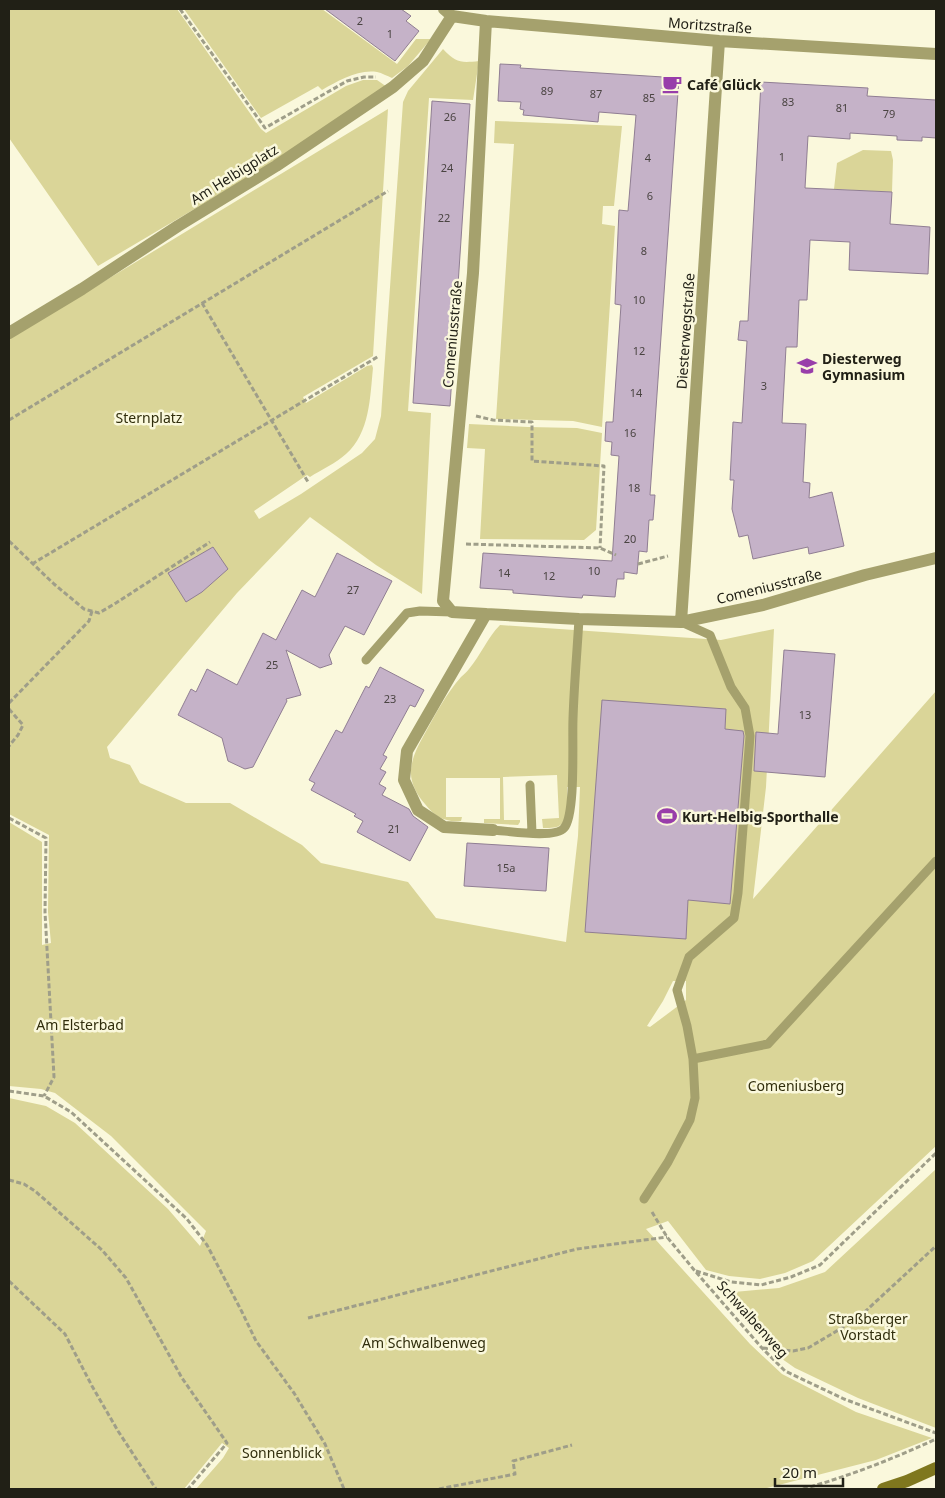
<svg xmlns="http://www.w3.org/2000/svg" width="945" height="1498" font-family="'Noto Sans',sans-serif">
<rect width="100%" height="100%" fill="#faf8dc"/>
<path fill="#dad598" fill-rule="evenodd" d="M9 9H177L261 129 266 133 346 86 363 80H377L387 87 252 175 98 266 9 138Z
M184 9H322L397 64 416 39H431L408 66 392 78C387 76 382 73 377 72 358 69 338 81 322 90L318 86 261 118Z
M443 49C456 63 461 63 479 61L473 100 429 98 408 411 431 413 422 594 376 565 310 517 237 593 107 747 110 758 130 765 140 783 186 803H230L302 845 321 863 408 882 436 918 566 942 578 836 580 787H567C567 797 569 821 559 826 555 828 548 828 543 828L542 819 559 818 557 775 503 777 504 820H520V822L518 825 484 823V819H500V778H446V817H462L461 821C446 823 434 816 425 804 417 795 410 783 411 770 412 757 418 746 424 735 435 715 446 694 461 677 464 674 467 672 469 669 481 655 487 638 500 625L721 640 774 629 766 787 753 899 936 691V1146L813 1261 785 1273 760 1279 729 1276 706 1270 668 1221 646 1229 750 1344 782 1374 856 1412 932 1438 876 1460 763 1489H196L223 1458 229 1448 222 1443 184 1489H9V1098L46 1106 75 1123 168 1209 200 1246 206 1231 111 1136 55 1093 41 1089 9 1086V822L42 842V945L51 943 48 912 49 835 9 814V339L388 109 373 356 303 397 306 403 367 366 372 365 373 368C370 397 370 433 346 454 336 463 321 470 310 477L307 475 254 511 259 519 301 494 362 453 375 439 381 416 383 387 403 102 408 91ZM673 981H686V1000L650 1027 647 1026 663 1001Z
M495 121 622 126 614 206H603L602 224 615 226 602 427 573 421 496 419 514 144 494 143Z
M863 150 891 151 893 160 892 192 834 189 837 163Z
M469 424 528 427 577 428 602 433 596 530 584 540 480 539 485 449 467 448Z
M936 1169V1428L858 1398 795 1368 775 1354 737 1311 723 1293 779 1288 825 1272Z"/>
<path fill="#c5b2c8" stroke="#907e93" d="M325 9H401L411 16 406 21 419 31 395 61Z
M500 64 521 65 520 68 679 78 650 495H655L653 520H649L647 552 639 551 637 574 624 572V579H617L615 597 583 595 582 598 566 597 513 593V590L480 588 483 553 612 561 619 456 611 455 612 442 605 441 606 422H613L621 305 615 304 619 210 628 211 636 115 599 112 598 122 523 115 524 110 520 109 521 102 498 101Z
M761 82 868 88 867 96 936 100V138L922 137V141L897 140V136L850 133V139L808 136 805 188 892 192 890 224 930 227 928 274 849 270 850 242 810 240 807 300H799L797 347H786L782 423 806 424 803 482 810 483 809 498 832 492 844 546 809 554 808 547 753 559 748 535 739 537 732 509 734 480H730L733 422 742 423 747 341 738 340 740 321H748Z
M432 101 470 104 450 406 413 403Z
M213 547 228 569 202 592 186 602 168 573Z
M337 553 392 581 364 635 345 626 329 655 332 664 320 668 286 650 301 695 286 699 287 701 253 767 245 769 228 761 222 738 178 715 191 689 196 692 207 669 237 685 263 633 276 640 302 590 315 597Z
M784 650 835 654 825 777 754 771 756 732 778 734Z
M380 667 424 690 415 707 410 705 383 755 387 757 380 769 386 772 379 784 386 788 382 795 409 809 413 816 428 827 410 861 357 832 363 821 354 816 356 814 311 790 315 783 309 780 336 730 342 733 366 686 369 688Z
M602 700 726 709 725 729 743 731 744 736 730 904 688 900 686 939 585 932Z
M467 843 549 848 546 891 464 886Z"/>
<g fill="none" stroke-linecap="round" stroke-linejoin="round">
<path stroke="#9f9e89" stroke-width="3" stroke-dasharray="5 2.5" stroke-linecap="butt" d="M180 9 265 128 347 81 364 77H376
M202 303 308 482
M476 416 493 420 532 422V461L604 466 600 548
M9 420 388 191
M9 541 54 584 84 609 99 613 116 603 210 542
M466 544 600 548 616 555
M32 564 379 356
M638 564 668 556
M9 703 89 621 92 611
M9 709 23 725 18 735 9 746
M9 818 46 838 45 912 54 1077 44 1096
M9 1091 44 1096 71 1112 187 1219 207 1245 242 1312 256 1341 294 1393 325 1444 344 1489
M9 1180 24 1184 35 1191 102 1250 126 1278 182 1378 227 1443 188 1489
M652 1212 667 1237 695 1271 762 1348 785 1371 844 1399 936 1433
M696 1271 731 1282 761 1285 791 1277 820 1265 936 1153
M9 1281 65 1334 92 1386 118 1431 156 1489
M308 1318 577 1249 667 1237
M763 1348 793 1351 808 1348 857 1319 936 1246
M439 1489 515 1474 513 1461 572 1445
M803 1489C849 1476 893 1459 936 1439"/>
<path stroke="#a5a16d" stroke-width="9" d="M366 660 407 613 420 611 452 612
M530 785 532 833
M493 830C508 831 555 839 564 828 576 815 572 739 573 719 574 686 577 653 579 619
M693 1059 768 1044 936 861
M644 1199 668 1162 690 1120 695 1098 693 1059 687 1026 677 990 689 957 734 918 738 893 750 736 745 708 731 687 710 635 681 622"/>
<path stroke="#a5a16d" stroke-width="12" d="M444 9 452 16 486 21 719 41 936 54
M9 333 82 289 178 226 276 166 393 87 423 61 452 16
M486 614 452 612 443 601 473 273 486 21
M681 622 719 41
M493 830 444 827 418 810 404 780 407 751 486 614 579 619 681 622 763 605 865 575 936 558"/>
<path stroke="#7f771e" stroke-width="12" d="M883 1489 907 1481 936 1468"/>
</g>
<defs>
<symbol id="cafe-bare" viewBox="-9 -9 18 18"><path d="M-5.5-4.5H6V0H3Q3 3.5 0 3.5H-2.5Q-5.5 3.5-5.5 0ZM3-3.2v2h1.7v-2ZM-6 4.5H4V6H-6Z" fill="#983eaa" stroke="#faf8dc" stroke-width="2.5" paint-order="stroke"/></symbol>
<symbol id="school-bare" viewBox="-9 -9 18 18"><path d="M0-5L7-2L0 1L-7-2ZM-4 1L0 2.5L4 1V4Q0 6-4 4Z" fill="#983eaa" stroke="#faf8dc" stroke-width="2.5" paint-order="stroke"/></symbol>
<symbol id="stadium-bare" viewBox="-9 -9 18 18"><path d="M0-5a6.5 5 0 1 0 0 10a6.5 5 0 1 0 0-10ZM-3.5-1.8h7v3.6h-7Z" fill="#983eaa" stroke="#faf8dc" stroke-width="2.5" paint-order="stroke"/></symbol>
</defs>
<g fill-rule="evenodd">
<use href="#cafe-bare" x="658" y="70" width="28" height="28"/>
<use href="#school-bare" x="793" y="352" width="28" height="28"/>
<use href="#stadium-bare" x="653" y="802" width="28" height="28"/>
</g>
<g text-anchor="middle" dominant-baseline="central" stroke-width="5" stroke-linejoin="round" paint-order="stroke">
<g font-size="11" fill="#4a4442">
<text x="360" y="20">2</text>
<text x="390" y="33">1</text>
<text x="547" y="90">89</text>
<text x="596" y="93">87</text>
<text x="649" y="97">85</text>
<text x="788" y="101">83</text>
<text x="842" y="107">81</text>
<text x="889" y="113">79</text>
<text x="450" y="116">26</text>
<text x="782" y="156">1</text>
<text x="648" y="157">4</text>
<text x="447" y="167">24</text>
<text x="650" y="195">6</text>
<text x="444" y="217">22</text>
<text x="644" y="250">8</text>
<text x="639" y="299">10</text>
<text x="639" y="350">12</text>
<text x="764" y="385">3</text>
<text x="636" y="392">14</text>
<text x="630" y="432">16</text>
<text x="634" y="487">18</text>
<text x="630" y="538">20</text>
<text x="594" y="570">10</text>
<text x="504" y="572">14</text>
<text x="549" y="575">12</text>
<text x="353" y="589">27</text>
<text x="272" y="664">25</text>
<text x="390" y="698">23</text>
<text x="805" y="714">13</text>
<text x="394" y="828">21</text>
<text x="506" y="867">15a</text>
</g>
<g font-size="14" fill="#212016" stroke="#faf8dc">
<text transform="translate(710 25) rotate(4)">Moritzstraße</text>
<text transform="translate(234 174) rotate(-32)">Am Helbigplatz</text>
<text transform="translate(685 331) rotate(-86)">Diesterwegstraße</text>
<text transform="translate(452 334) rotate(-85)">Comeniusstraße</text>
<text transform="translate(769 586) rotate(-14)">Comeniusstraße</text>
<text transform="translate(753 1319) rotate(48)">Schwalbenweg</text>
</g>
<g font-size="14" font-weight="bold" fill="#212016" stroke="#faf8dc" text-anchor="start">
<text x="687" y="84">Café Glück</text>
<text x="822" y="358">Diesterweg<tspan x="822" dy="16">Gymnasium</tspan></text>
<text x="682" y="816">Kurt-Helbig-Sporthalle</text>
</g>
<g font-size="14" fill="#302d0c" stroke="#faf8dc">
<text x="149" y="417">Sternplatz</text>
<text x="80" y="1024">Am Elsterbad</text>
<text x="796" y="1085">Comeniusberg</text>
<text x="868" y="1318">Straßberger<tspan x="868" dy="16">Vorstadt</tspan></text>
<text x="424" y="1342">Am Schwalbenweg</text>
<text x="282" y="1452">Sonnenblick</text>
</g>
</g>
<rect width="945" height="1498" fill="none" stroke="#212016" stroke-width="20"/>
<path d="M775 1478v8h68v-8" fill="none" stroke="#212016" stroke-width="2.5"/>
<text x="782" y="1478" font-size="15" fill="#212016" stroke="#faf8dc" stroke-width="4" paint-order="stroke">20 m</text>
</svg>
